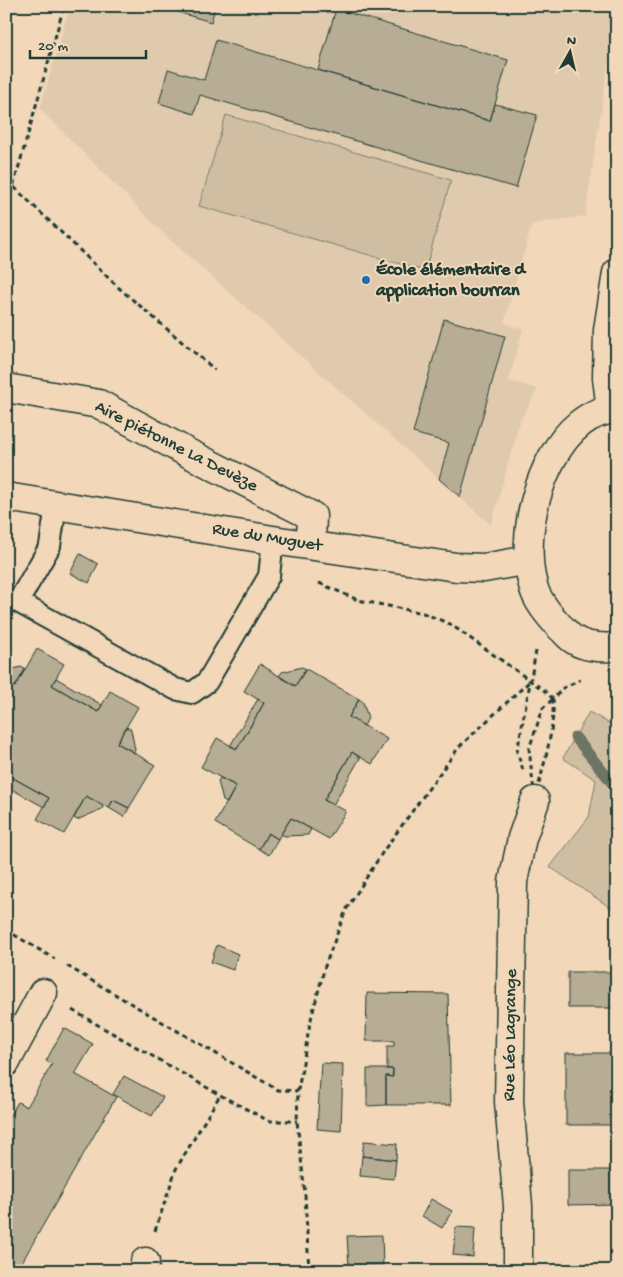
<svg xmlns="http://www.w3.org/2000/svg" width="623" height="1277" font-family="'Gochi Hand',sans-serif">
<rect width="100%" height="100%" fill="#f2d7b9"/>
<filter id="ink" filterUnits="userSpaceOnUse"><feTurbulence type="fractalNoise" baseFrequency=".02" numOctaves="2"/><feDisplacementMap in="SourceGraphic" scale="10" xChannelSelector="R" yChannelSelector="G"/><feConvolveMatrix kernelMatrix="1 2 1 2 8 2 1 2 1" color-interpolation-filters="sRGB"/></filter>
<g filter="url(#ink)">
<path fill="#e0caae" d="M70 6H617L585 216 532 224 504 323 523 329 509 381 538 389 520 421 491 525 167 237 40 109Z"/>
<path fill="#d0bea3" stroke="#787e6c" d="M226 115 451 180 425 271 199 206Z
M589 712 617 728V912L550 867 589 817 596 780 563 758Z"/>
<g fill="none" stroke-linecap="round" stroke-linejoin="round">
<path stroke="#6c7564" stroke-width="11" d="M575 737 617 789"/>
</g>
<path fill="#b7ac94" stroke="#1f3d34" d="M157 6H210L215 8 211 22Z
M336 9 508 60 490 121 318 70Z
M216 40 490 121 495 104 537 115 516 188 200 95 194 114 159 103 168 69 204 80Z
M444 319 505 336 460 497 439 479 449 443 413 433Z
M80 554 98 564 89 583 70 573Z
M37 649 64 664 52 685 98 712 110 691 138 707 117 743 155 765 129 808 113 800 109 808 86 796 64 834 37 819 49 798 6 774V682L15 687Z
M260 664 295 686 306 669 359 699 349 717 387 739 372 764 352 752 324 800 346 811 329 839 291 818 278 839 268 833 259 849 215 823 236 786 201 767 217 738 237 749 264 703 244 691Z
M21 667 25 669 15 687 6 682V671Z
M302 667 306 669 295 686 279 676 282 672Z
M56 678 102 705 98 712 52 685Z
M258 699 264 703 237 749 230 746Z
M359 699 363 702 368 718 364 726 349 717Z
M126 727 131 729 135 750 134 752 117 743Z
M352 752 360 758 333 805 324 800Z
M6 774 49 798 44 807 6 786Z
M220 778 236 786 227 803 223 801 218 781Z
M86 796 103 806 102 809 77 820 74 818Z
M113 800 129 808 124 817 109 808Z
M291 818 311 829 308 835 285 836 281 834Z
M268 833 278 839 269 855 259 849Z
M217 945 238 954 233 970 211 962Z
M568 972H617V1008H568Z
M367 993 448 994 451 1105H386V1076L393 1077V1069H387V1046H394V1041H366Z
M64 1028 93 1044 75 1074 116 1097 17 1271H6V1119L8 1118 18 1102 27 1107 52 1064 46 1061Z
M566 1053H617V1125H566Z
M321 1063 343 1064 341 1131 317 1129Z
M367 1069H393L392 1077 386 1076V1105L367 1106Z
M124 1076 163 1097 152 1116 113 1094Z
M364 1141 397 1144 396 1160 362 1156Z
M362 1156 396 1160 394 1179 360 1176Z
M568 1170H617V1204L568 1205Z
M431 1199 452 1211 442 1228 422 1216Z
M456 1227 475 1228 473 1257 453 1255Z
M382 1235 383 1265 349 1266 347 1236Z"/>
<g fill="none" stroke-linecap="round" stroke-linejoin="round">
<defs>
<path id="lane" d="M56 505 50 546 18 602 175 689 192 693 207 682 269 576 273 540"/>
<path id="street" d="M6 388 99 404 188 453 312 516 311 545
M611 409 607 378 608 330 617 273
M617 409C560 412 531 492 529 540 528 555 529 571 533 585 536 600 549 615 559 626 564 630 568 636 573 639 585 648 603 648 617 647
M6 497 273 540 456 567 484 568 529 560
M6 1062 43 993
M144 1271 145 1262
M518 1271V1206L509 1102 513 882 522 838 535 801"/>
</defs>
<use href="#lane" stroke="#1f3d34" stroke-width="24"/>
<use href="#street" stroke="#1f3d34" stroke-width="31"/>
<path stroke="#1f3d34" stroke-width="3" stroke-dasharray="5 4" stroke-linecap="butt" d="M6 183 14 187 119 288 215 370
M6 212 64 6
M319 583 358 600 423 613 450 624 545 691 553 699 563 688 580 680
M553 699C555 731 542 769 535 801L529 749 543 708Z
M523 770 517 752 536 651
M6 930 55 959
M67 966 278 1090 298 1091
M72 1010 220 1095 269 1121H297
M155 1231 176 1169 220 1095
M309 1271 305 1195 297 1121 298 1091 310 1023 325 966 346 910 384 850 459 747 531 680"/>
<use href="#lane" stroke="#f2d7b9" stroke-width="20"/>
<use href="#street" stroke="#f2d7b9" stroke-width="28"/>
</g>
</g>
<circle fill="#1f6fb2" stroke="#f2d7b9" stroke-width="2" cx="366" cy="280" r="5"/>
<g text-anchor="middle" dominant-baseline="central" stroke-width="4" stroke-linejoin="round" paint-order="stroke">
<g font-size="18" font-weight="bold" fill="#1f3d34" stroke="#f2d7b9" text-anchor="start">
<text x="376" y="270">École élémentaire d<tspan x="376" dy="21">application bourran</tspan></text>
</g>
<g font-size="18" fill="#1f3d34" stroke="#f2d7b9">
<text transform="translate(176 447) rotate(27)">Aire piétonne La Devèze</text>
<text transform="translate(267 538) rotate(9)">Rue du Muguet</text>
<text transform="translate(511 1035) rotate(-89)">Rue Léo Lagrange</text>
</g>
</g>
<rect width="623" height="1277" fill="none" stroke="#f2d7b9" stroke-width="25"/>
<rect x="12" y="12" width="598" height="1252" fill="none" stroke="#1f3d34" stroke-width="2" filter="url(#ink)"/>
<g transform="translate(570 52) rotate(8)" stroke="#f2d7b9" stroke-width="4" paint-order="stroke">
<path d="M0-4L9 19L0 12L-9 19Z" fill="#1f3d34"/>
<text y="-8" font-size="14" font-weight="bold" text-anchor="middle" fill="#1f3d34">N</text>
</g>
<path d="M30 50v8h116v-8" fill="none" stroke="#1f3d34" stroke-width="2.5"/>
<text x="38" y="50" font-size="15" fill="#1f3d34" stroke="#f2d7b9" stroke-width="4" paint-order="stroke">20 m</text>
</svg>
